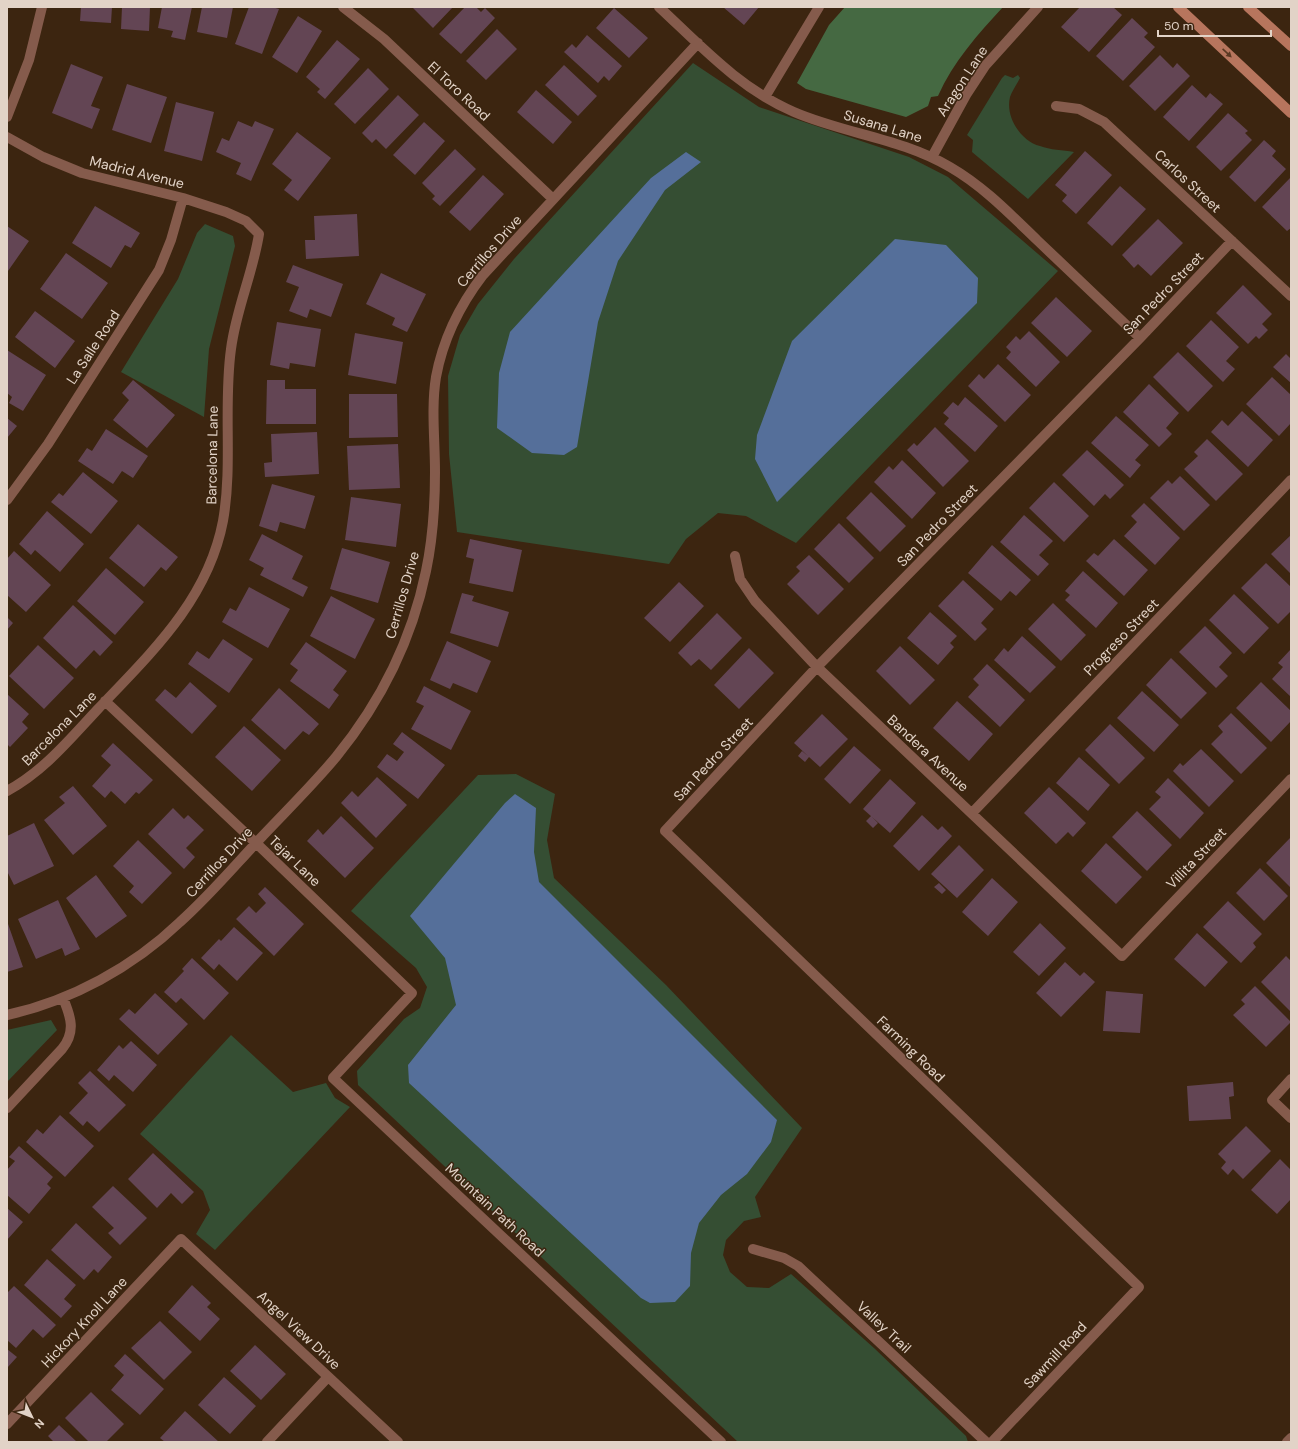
<svg xmlns="http://www.w3.org/2000/svg" width="1298" height="1449" font-family="'DM Sans',sans-serif">
<rect width="100%" height="100%" fill="#3c2510"/>
<path fill="#354e33" d="M693 63 759 107 909 157 948 177 1058 271 796 543 746 516 718 513 686 539 669 564 457 532 449 454 448 376 460 335 478 304 514 259Z
M1005 75 1013 78 1018 75 1020 78C1017 84 1012 91 1010 97 1005 117 1021 141 1040 146 1050 150 1063 150 1074 152L1028 199 972 152 973 140 967 135 1002 78Z
M205 224 233 236 235 246 209 349 204 417 121 372 178 279 197 233Z
M516 774 555 794 547 840 554 878 666 985 802 1128 755 1197 761 1217 744 1221 726 1240 723 1255 730 1272 747 1287 769 1288 791 1274 874 1348 966 1436 968 1442H738L358 1085 357 1071 404 1019 420 1008 427 987 416 968 351 911 478 775Z
M51 1020 57 1030 7 1082V1030Z
M231 1035 293 1092 326 1083 335 1098 350 1107 215 1250 196 1234 210 1210 203 1191 140 1134Z"/>
<path fill="#456942" d="M845 7H1003C978 34 953 62 938 96L931 97 928 106 906 117 806 89 797 83 829 25Z"/>
<path fill="#556f9a" d="M686 152 701 162 665 190 618 261 598 322 577 447 564 455 532 453 497 428 499 373 510 332 651 178Z
M895 239 946 245 978 278 977 303 777 502 755 459 757 435 792 341Z
M515 794 536 808 534 852 539 882 777 1120 771 1142 747 1174 721 1195 699 1223 691 1253 690 1286 675 1302 650 1303 641 1298 409 1083 408 1065 456 1005 445 958 410 916 505 803Z"/>
<path fill="#634554" d="M81 7H112L111 23 80 21Z
M122 7H150L149 31 121 29Z
M162 7H192L185 40 171 37 173 31 158 28Z
M202 7H233L227 38 197 32Z
M249 7H272L279 9 262 54 235 44Z
M412 7H453L433 28Z
M465 7H476L481 12 485 8 495 18 461 54 439 34Z
M723 7H759L744 25Z
M1080 7H1113L1122 15 1089 52 1061 27Z
M614 8 648 38 629 58 596 28Z
M298 16 322 31 297 73 272 57Z
M1132 18 1148 33 1144 37 1155 47 1123 81 1096 56Z
M497 29 517 49 486 80 466 61Z
M587 35 622 66 609 81 604 76 598 83 564 52 572 44 576 48Z
M337 40 360 59 325 99 317 92 320 89 306 77Z
M1160 55 1173 68 1177 63 1190 76 1155 111 1129 86Z
M71 64 103 77 91 106 100 109 92 129 52 113Z
M564 65 597 96 578 116 545 85Z
M368 68 389 89 355 124 334 104Z
M127 84 167 97 151 143 112 130Z
M1192 85 1206 98 1210 93 1223 104 1189 141 1163 117Z
M536 90 572 122 553 144 517 112Z
M398 95 419 115 386 149 376 139 372 143 362 133Z
M176 102 214 112 202 161 164 151Z
M1228 113 1248 131 1245 133 1252 140 1221 171 1196 147Z
M238 121 252 127 255 121 274 129 251 181 236 174 241 163 216 152 222 138 229 141Z
M424 122 445 141 415 175 393 155Z
M297 132 331 158 298 201 284 190 292 180 272 164Z
M1264 140 1276 151 1272 156 1286 169 1255 202 1229 177Z
M455 149 476 169 440 206 432 199 435 196 422 183Z
M1085 151 1112 175 1076 214 1062 201 1067 195 1055 185Z
M483 175 504 194 470 231 449 212Z
M1291 177V228L1287 231 1262 207Z
M1120 186 1146 209 1112 246 1087 223Z
M95 206 140 233 131 248 125 245 111 268 72 243Z
M357 214 359 256 306 259 305 240H315L314 216Z
M1158 219 1183 243 1151 276 1138 264 1134 268 1122 255Z
M7 226 29 241 8 271 7 270Z
M66 253 108 283 82 319 40 289Z
M293 265 343 284 331 317 310 309 307 318 289 311 299 287 286 282Z
M381 273 426 294 407 332 392 325 395 318 366 304Z
M1243 285 1272 314 1262 324 1268 330 1259 339 1256 336 1248 344 1216 313Z
M1056 297 1092 331 1067 357 1031 323Z
M35 311 75 341 55 368 15 337Z
M1211 320 1239 347 1226 361 1235 369 1223 382 1186 346Z
M277 322 321 329 315 367 290 363 289 369 270 365Z
M1029 331 1060 362 1036 387 1006 358 1011 352 1006 347 1016 336 1020 340Z
M355 333 403 342 396 384 348 375Z
M7 350 46 375 23 411 9 403 12 397 7 393Z
M1178 352 1213 386 1188 412 1153 377Z
M1286 354 1290 358 1291 357V383L1273 367Z
M998 364 1031 395 1005 422 968 386 979 374 984 379Z
M1272 377 1291 395V423L1279 436 1246 404Z
M133 380 175 415 147 448 113 420 129 400 122 393Z
M267 380H285V389H316V424H266Z
M1149 384 1179 413 1166 428 1172 434 1159 447 1123 412Z
M349 394H397L398 437 349 438Z
M965 397 998 426 975 452 944 424 949 418 943 413 953 402 958 406Z
M1242 411 1273 440 1248 467 1211 432 1222 420 1228 426Z
M1116 416 1149 445 1135 460 1141 465 1130 478 1091 443Z
M7 418 17 426 7 438Z
M935 427 969 461 943 487 907 450 914 443 917 446Z
M106 429 148 456 133 478 122 471 113 484 78 461 87 448 92 451Z
M317 432 319 474 265 477 264 463 272 462 271 434Z
M1207 439 1243 474 1216 501 1184 469 1198 456 1194 452Z
M398 444 400 488 349 490 347 446Z
M1087 450 1124 485 1110 499 1105 494 1094 506 1062 475Z
M902 460 936 493 912 519 874 482 889 466 893 470Z
M83 472 118 501 91 534 51 502 59 493 63 496Z
M1180 476 1210 505 1184 531 1150 498 1168 480 1172 484Z
M1054 482 1089 516 1064 542 1029 508Z
M272 484 315 496 305 529 280 522 277 532 259 526Z
M871 492 906 526 880 552 846 518Z
M351 497 401 504 396 547 345 540Z
M1144 503 1180 538 1155 565 1124 536 1137 522 1131 516Z
M47 511 84 544 60 572 35 550 31 555 19 544Z
M1024 515 1053 541 1039 555 1049 564 1038 576 1000 542Z
M839 523 874 558 849 583 814 549Z
M138 524 178 557 166 571 161 567 144 587 109 558Z
M262 534 303 556 292 579 308 587 303 597 260 575 264 568 249 560Z
M1291 535V574L1271 554Z
M470 539 522 550 513 592 469 583 474 559 466 557Z
M1114 539 1148 570 1124 596 1086 561 1094 553 1098 556Z
M992 545 1031 580 1016 596 1010 591 1001 601 968 573Z
M342 548 390 562 378 603 330 589Z
M14 551 51 585 26 612 7 595V559Z
M809 555 844 589 818 615 787 584 800 571 796 567Z
M1266 563 1291 587V611L1278 624 1241 588Z
M106 568 144 602 115 635 77 601Z
M1083 571 1118 603 1096 628 1065 600 1070 595 1065 591Z
M963 580 994 609 981 623 987 629 975 641 938 606Z
M679 582 704 606 670 642 644 618Z
M249 587 290 609 268 648 222 622 230 608 236 611Z
M462 593 474 596 472 601 509 612 498 647 450 633Z
M1234 594 1269 628 1244 654 1209 620Z
M331 596 375 619 355 659 310 636Z
M1053 603 1086 635 1061 661 1028 629Z
M73 605 113 642 100 656 94 650 76 669 43 638Z
M930 612 957 636 950 643 954 647 938 665 907 638Z
M717 613 742 638 711 670 699 659 691 666 678 653Z
M7 617 13 623 7 630Z
M1205 626 1232 653 1219 667 1228 676 1216 688 1179 652Z
M1022 636 1056 667 1030 693 994 660 1004 648 1008 652Z
M223 639 253 659 229 693 188 664 197 651 209 659Z
M447 641 491 661 477 693 453 683 450 689 430 680Z
M306 642 347 671 333 690 339 695 329 709 290 681 298 670 290 664Z
M38 645 74 678 44 709 9 676Z
M900 646 935 680 910 705 876 671Z
M749 648 774 673 739 709 714 685Z
M1291 649V697L1272 679 1283 667 1278 663Z
M1171 658 1207 693 1181 719 1146 685Z
M987 664 1025 700 1000 727 968 697 979 685 973 679Z
M190 682 217 706 192 734 155 700 165 689 176 698Z
M1261 682 1291 711V721L1271 742 1236 708Z
M424 686 471 711 451 750 411 729 424 706 416 702Z
M279 688 319 724 309 735 303 731 285 750 251 720Z
M1142 691 1179 725 1154 752 1117 718Z
M7 694 29 714 22 722 28 728 10 747 7 744Z
M957 701 993 734 969 761 933 728Z
M1231 713 1267 748 1241 774 1211 744 1223 732 1218 726Z
M822 714 848 739 820 767 809 757 805 762 798 756 802 751 808 756 794 743Z
M1110 724 1145 758 1119 784 1085 750Z
M244 726 281 760 252 791 215 757Z
M402 732 445 765 418 799 377 767 387 754 397 761 404 752 393 744Z
M113 743 153 780 139 794 136 792 125 804 111 791 105 798 92 786 111 765 101 756Z
M854 746 881 770 850 804 824 779Z
M1201 749 1234 781 1209 807 1173 771 1180 763 1183 766Z
M1079 757 1110 785 1088 811 1056 783Z
M377 777 407 805 376 838 341 803 352 791 358 797Z
M1168 778 1204 813 1180 839 1149 809 1161 797 1155 792Z
M890 779 916 803 890 833 863 809Z
M73 786 107 826 73 855 44 820 65 803 59 797Z
M1049 787 1086 823 1073 837 1068 832 1056 844 1024 813Z
M173 808 184 819 188 815 204 830 186 848 195 857 184 869 148 834Z
M1137 811 1172 845 1147 871 1112 837Z
M922 815 938 830 942 826 952 836 919 871 893 846Z
M341 816 374 848 345 878 307 841 318 829 323 835Z
M871 816 878 823 873 828 866 821Z
M34 823 54 866 14 885 7 871V836Z
M1291 837V888L1266 863Z
M138 840 172 873 142 904 129 892 134 886 113 866Z
M1106 843 1142 877 1116 904 1081 871Z
M959 845 984 870 957 898 931 874Z
M1260 868 1288 896 1264 921 1236 893Z
M96 875 127 916 96 938 66 898Z
M992 878 1018 902 988 936 962 912Z
M939 883 946 890 942 894 934 887Z
M265 887 304 924 274 956 236 919 249 906 256 913 266 903 258 894Z
M58 900 80 949 65 956 62 948 36 959 18 919Z
M1228 901 1262 934 1253 943 1256 947 1241 963 1203 927Z
M7 921 23 967 7 972Z
M1040 923 1066 948 1039 976 1013 952Z
M234 927 263 953 237 981 219 964 214 970 201 958 219 939 221 941Z
M1197 933 1228 962 1205 987 1174 959Z
M1286 956 1291 961V1012L1261 982Z
M192 958 229 993 204 1020 181 998 176 1003 164 992 184 971 182 969Z
M1065 962 1080 976 1084 972 1095 982 1061 1017 1036 993Z
M1255 986 1291 1022 1266 1047 1233 1015 1245 1004 1241 1000Z
M1106 991 1143 994 1140 1033 1103 1031Z
M155 993 188 1024 158 1055 119 1019 129 1009 135 1014Z
M131 1041 157 1065 133 1092 114 1075 109 1081 97 1070 119 1045 123 1049Z
M90 1071 126 1105 99 1132 87 1121 83 1126 69 1113 88 1093 78 1083Z
M1233 1082 1234 1096 1229 1097 1231 1119 1189 1121 1187 1086Z
M60 1115 94 1146 65 1177 26 1142 37 1129 43 1134Z
M1246 1126 1271 1151 1243 1179 1233 1169 1228 1175 1221 1168 1226 1162 1218 1154Z
M19 1146 53 1177 47 1184 51 1188 29 1214 7 1195V1170L15 1161 9 1157Z
M153 1153 194 1192 182 1204 171 1193 157 1208 128 1179Z
M1280 1159 1291 1170V1199L1277 1214 1251 1190Z
M113 1186 147 1218 120 1245 108 1233 114 1228 92 1207Z
M7 1208 23 1222 7 1240Z
M76 1223 112 1257 98 1273 94 1269 84 1280 51 1250Z
M47 1259 76 1285 64 1299 72 1306 61 1318 24 1285Z
M192 1285 211 1303 207 1307 220 1319 200 1341 168 1312Z
M14 1286 56 1325 43 1338 33 1329 16 1348 7 1340V1293Z
M160 1321 192 1352 164 1380 131 1348Z
M255 1345 286 1374 261 1400 230 1371Z
M7 1349 17 1357 7 1368Z
M125 1354 164 1389 140 1415 111 1390 124 1375 114 1366Z
M224 1377 256 1406 230 1434 198 1405Z
M91 1392 124 1424 106 1442H89L65 1418Z
M185 1411 219 1442H165L160 1438Z
M59 1425 77 1442H54L48 1436Z"/>
<g fill="none" stroke-linecap="round" stroke-linejoin="round">
<path stroke="#855b4c" stroke-width="10" d="M343 7 384 39 553 199
M659 7C701 46 740 89 794 112 845 134 901 138 950 167 983 186 1010 214 1037 240 1072 273 1106 306 1140 338
M765 97 819 7
M1056 106 1079 109 1104 122 1291 296
M7 117 29 60 42 7
M7 137 43 157 82 173 183 198 226 212 246 221 259 234C253 273 236 309 231 349 223 406 233 464 223 521 208 600 151 653 98 709 70 739 44 771 7 791
M932 157 966 95 985 66 1038 7
M7 500 48 444 159 270 171 240 183 198
M735 556 740 579 755 601 817 667 1122 956 1291 779
M105 701 256 843 412 993 333 1078 721 1442
M972 813 1291 480
M7 1015C71 1001 133 967 180 922 207 898 231 870 256 843 282 815 311 787 336 757 380 703 412 639 426 571 433 538 435 505 435 472 435 440 431 408 436 377 443 339 460 305 483 275L698 43
M1291 1079 1272 1100 1291 1118
M7 1108 62 1049C76 1032 71 1017 63 998
M753 1249 784 1258 798 1266 986 1442
M7 1424 181 1239 398 1442
M267 1442 328 1377
M992 1442 1139 1287 665 831 817 667 1140 338 1232 241
M1287 1442 1291 1438"/>
<path stroke="#b7755d" stroke-width="10" d="M1178 7 1291 113
M1248 7 1291 46"/>
</g>
<defs><path id="oneway-solid" d="M-6-.8H1V-3.2L6.5 0L1 3.2V.8H-6Z"/></defs>
<use fill="#5b3923" href="#oneway-solid" transform="translate(1227 53) rotate(43)"/>
<g text-anchor="middle" dominant-baseline="central" stroke-width="3" stroke-linejoin="round" paint-order="stroke">
<g font-size="14" fill="#e2d3c7" stroke="#3c2510">
<text transform="translate(962 81) rotate(-57)">Aragon Lane</text>
<text transform="translate(459 91) rotate(43)">El Toro Road</text>
<text transform="translate(883 126) rotate(17)">Susana Lane</text>
<text transform="translate(137 172) rotate(14)">Madrid Avenue</text>
<text transform="translate(1188 181) rotate(43)">Carlos Street</text>
<text transform="translate(489 251) rotate(-49)">Cerrillos Drive</text>
<text transform="translate(1163 293) rotate(-46)">San Pedro Street</text>
<text transform="translate(93 347) rotate(-57)">La Salle Road</text>
<text transform="translate(212 455) rotate(-89)">Barcelona Lane</text>
<text transform="translate(937 525) rotate(-46)">San Pedro Street</text>
<text transform="translate(402 595) rotate(-74)">Cerrillos Drive</text>
<text transform="translate(1121 637) rotate(-46)">Progreso Street</text>
<text transform="translate(59 728) rotate(-45)">Barcelona Lane</text>
<text transform="translate(928 753) rotate(43)">Bandera Avenue</text>
<text transform="translate(713 759) rotate(-47)">San Pedro Street</text>
<text transform="translate(1196 858) rotate(-46)">Villita Street</text>
<text transform="translate(295 861) rotate(44)">Tejar Lane</text>
<text transform="translate(219 862) rotate(-47)">Cerrillos Drive</text>
<text transform="translate(911 1049) rotate(44)">Farming Road</text>
<text transform="translate(495 1210) rotate(43)">Mountain Path Road</text>
<text transform="translate(84 1322) rotate(-47)">Hickory Knoll Lane</text>
<text transform="translate(884 1327) rotate(43)">Valley Trail</text>
<text transform="translate(299 1330) rotate(43)">Angel View Drive</text>
<text transform="translate(1055 1355) rotate(-47)">Sawmill Road</text>
</g>
</g>
<rect width="1298" height="1449" fill="none" stroke="#e2d3c7" stroke-width="16"/>
<g transform="translate(32 1417) rotate(133)" stroke="#3c2510" stroke-width="3" paint-order="stroke">
<path d="M0-3L7 15L0 10L-7 15Z" fill="#e2d3c7"/>
<text y="-6" font-size="11" font-weight="bold" text-anchor="middle" fill="#e2d3c7">N</text>
</g>
<path d="M1158 30v6h113v-6" fill="none" stroke="#e2d3c7" stroke-width="2"/>
<text x="1164" y="30" font-size="12" fill="#e2d3c7" stroke="#3c2510" stroke-width="3" paint-order="stroke">50 m</text>
</svg>
